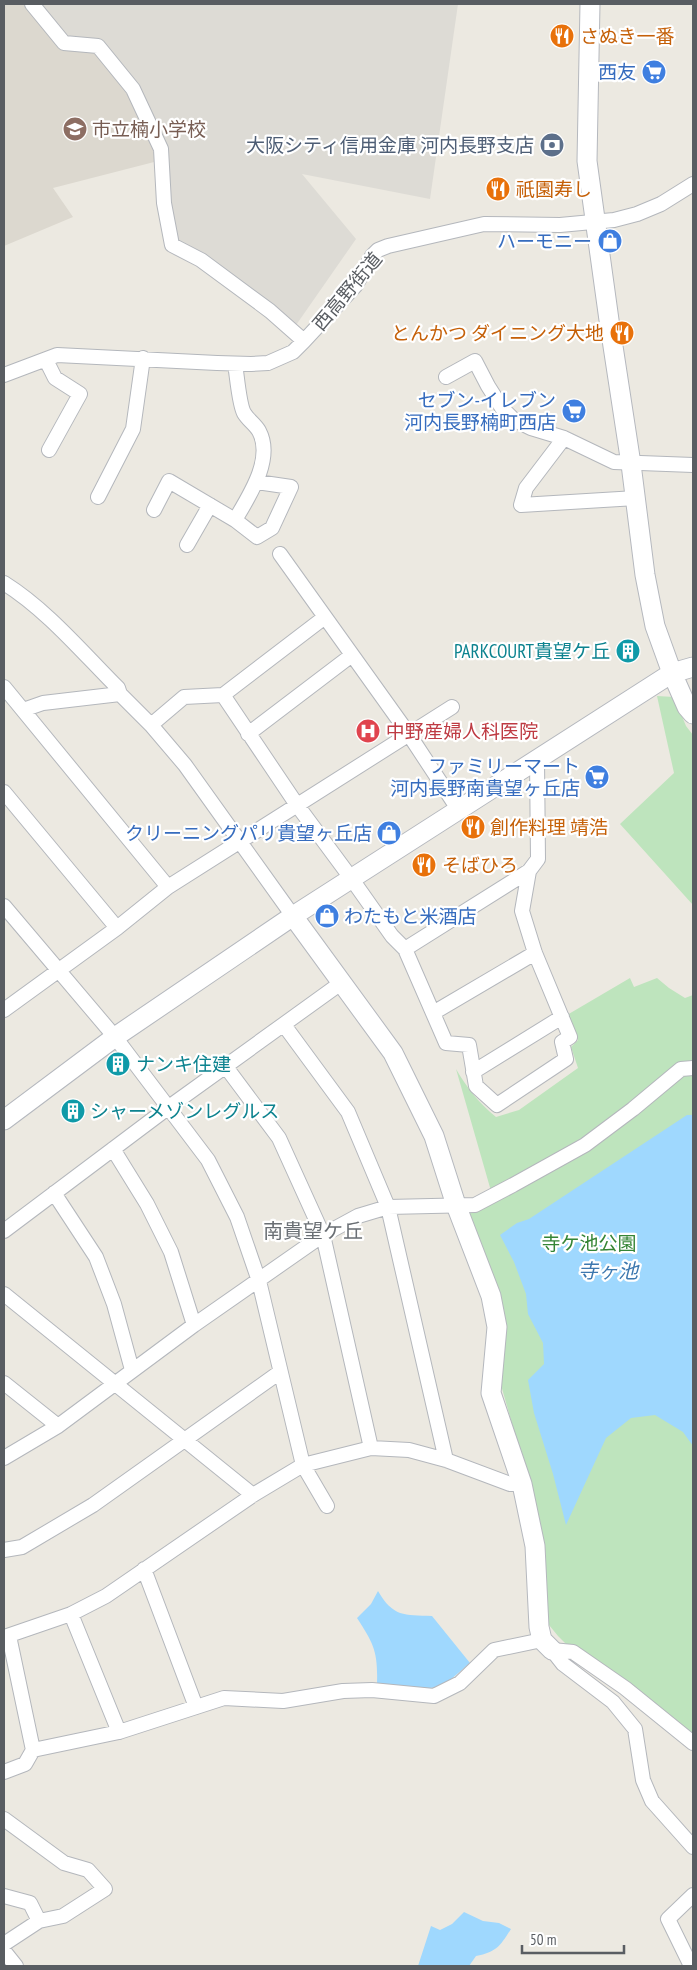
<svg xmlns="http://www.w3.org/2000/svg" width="697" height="1970" font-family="'PT Sans Narrow','Noto Sans JP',sans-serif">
<rect width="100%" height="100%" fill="#ece9e1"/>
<path fill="#dddbd5" d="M37 4H458L430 199 302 174 356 239 294 328 175 240 164 148 63 37Z"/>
<path fill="#dcd8cf" d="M4 4H27L63 49 94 51 136 98 158 161 53 188 73 217 4 246Z"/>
<path fill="#bee4bd" d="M657 696 674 697 686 726 693 735V905L620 824 674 773Z
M630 978 634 987 657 978 669 988 685 998 693 995V1738L582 1652 566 1644 558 1636 549 1625 544 1608 542 1586 546 1556 539 1519 501 1385 505 1345 503 1324 464 1213 493 1198 456 1069C467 1088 479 1103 496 1117L519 1110 578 1068 571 1047 578 1040 567 1015Z"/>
<path fill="#9fd8fe" d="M687 1115H693V1446L683 1432 655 1415 631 1418 606 1438 566 1525 553 1474 534 1413 528 1380 544 1364 543 1343 528 1314 526 1294 514 1262 500 1235 517 1223 529 1219Z
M378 1591C393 1617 404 1615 432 1616L470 1663 443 1686 424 1689 377 1684C378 1652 374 1644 357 1618L371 1604Z
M464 1912 483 1921 499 1923 511 1929C500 1946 497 1952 476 1956L469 1966H418L431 1926 440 1930 452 1924Z"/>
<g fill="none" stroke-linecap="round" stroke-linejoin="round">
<defs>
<path id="street" d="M32 4 64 43 98 46 133 89 161 149 164 203 172 245 201 260 270 311 304 341
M46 360 55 378 80 394 49 450
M235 364C237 375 239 404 244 413 248 420 255 424 259 431 274 459 249 496 235 520
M4 375 57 355 217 363 251 364 268 363 293 352 304 341 356 285 372 256 378 250 388 246 484 224 560 225 614 220 637 214 661 204 693 184
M446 377 475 361 488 386 502 408 513 419 531 428 564 438 614 462 693 465
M564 438 526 488 521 505 636 498
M98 497 133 429 143 358
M154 510 169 481 235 520 257 537 272 528 291 487 257 482
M187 545 210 505
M280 554 408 733 458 809
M4 583C47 610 82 652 118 688L120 694 151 725 185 765 293 916
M4 687 168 887
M223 695 297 805 351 878 392 936 405 949 446 1043 469 1045 476 1086 497 1105 566 1059 562 1042 570 1037 535 953 522 911 529 871 538 859 537 760
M23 710 43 703 120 694
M151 725 184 697 223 695 325 617
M248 734 352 655
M4 792 117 928
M4 906 115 1037 208 1160 237 1217 259 1281 303 1465 327 1506
M405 949 529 871
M4 1010 117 928 168 887 452 707
M433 1013 535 953
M284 1025 348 1112 388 1207 446 1460
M226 1067 279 1138 323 1235 371 1448
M473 1072 562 1017
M113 1149 147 1204 171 1252 194 1325
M54 1193 96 1257 114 1304 132 1370
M4 1231 169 1107 341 983
M4 1294 253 1495
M4 1383 58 1426
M4 1458 58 1426 194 1325 323 1235 358 1216 388 1207 475 1205 513 1185 585 1145 633 1109 681 1069 693 1068
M4 1550 22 1547 93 1505 280 1372
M144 1569 196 1707
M71 1614 119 1732
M9 1636 33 1750
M4 1637 71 1614 106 1596 253 1495 303 1465 371 1448 409 1450 446 1460 510 1484H522
M552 1650 563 1664 613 1702 635 1729 643 1780 652 1801 693 1847
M552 1650 573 1652 625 1688 693 1743
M4 1772 25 1764 33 1750 119 1732 224 1698 283 1701 343 1691 372 1690 434 1696 460 1683 494 1650 542 1640
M4 1819 64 1863 88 1870 105 1889 63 1916 39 1921 4 1944
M4 1896 30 1903 39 1921
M4 1951 16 1966
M691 1966 668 1919 693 1895"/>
<path id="secondary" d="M590 4 587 161 609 320 631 464 645 575 655 626 672 673 687 707 693 714
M293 916 393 1053 434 1136 456 1205 491 1296 497 1327 491 1393 522 1484 535 1546 539 1627 542 1640 552 1650
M4 1120 115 1037 293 916 672 673 693 667"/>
</defs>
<use href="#street" stroke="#b4b7bc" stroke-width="16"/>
<use href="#secondary" stroke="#b5b8be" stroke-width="21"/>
<use href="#street" stroke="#fff" stroke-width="14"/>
<use href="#secondary" stroke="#fff" stroke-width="19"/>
</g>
<defs>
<symbol id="restaurant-disc" viewBox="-11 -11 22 22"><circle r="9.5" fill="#e8710a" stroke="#fff"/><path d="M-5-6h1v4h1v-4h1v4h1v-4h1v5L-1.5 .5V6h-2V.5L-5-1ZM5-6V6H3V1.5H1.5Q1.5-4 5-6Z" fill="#fff"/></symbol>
<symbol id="supermarket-disc" viewBox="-11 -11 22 22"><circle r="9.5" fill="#3f7fe0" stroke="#fff"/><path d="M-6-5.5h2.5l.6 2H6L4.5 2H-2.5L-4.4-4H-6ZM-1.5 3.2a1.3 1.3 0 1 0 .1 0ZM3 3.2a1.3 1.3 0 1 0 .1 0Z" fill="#fff"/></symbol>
<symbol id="school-disc" viewBox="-11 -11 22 22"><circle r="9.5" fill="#8d6e63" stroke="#fff"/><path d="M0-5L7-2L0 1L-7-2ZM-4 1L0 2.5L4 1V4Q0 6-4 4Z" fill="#fff"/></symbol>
<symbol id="bank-disc" viewBox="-11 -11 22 22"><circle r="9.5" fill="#5c6f8a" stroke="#fff"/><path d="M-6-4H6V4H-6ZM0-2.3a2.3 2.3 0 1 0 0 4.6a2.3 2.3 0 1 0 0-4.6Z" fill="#fff"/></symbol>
<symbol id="shop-disc" viewBox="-11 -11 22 22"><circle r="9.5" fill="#3f7fe0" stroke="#fff"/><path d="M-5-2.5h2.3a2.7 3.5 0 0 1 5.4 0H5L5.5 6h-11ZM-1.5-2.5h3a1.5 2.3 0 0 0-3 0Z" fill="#fff"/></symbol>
<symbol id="building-disc" viewBox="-11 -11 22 22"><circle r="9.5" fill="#0f9aa8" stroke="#fff"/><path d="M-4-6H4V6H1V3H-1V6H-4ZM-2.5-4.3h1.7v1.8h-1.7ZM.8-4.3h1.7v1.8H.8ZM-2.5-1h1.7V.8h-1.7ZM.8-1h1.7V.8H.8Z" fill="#fff"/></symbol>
<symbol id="hospital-disc" viewBox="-11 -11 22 22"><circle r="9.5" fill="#e0444e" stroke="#fff"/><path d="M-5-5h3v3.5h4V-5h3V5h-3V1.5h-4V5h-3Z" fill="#fff"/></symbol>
</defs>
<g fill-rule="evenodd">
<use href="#restaurant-disc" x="548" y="22" width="28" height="28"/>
<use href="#supermarket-disc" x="640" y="58" width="28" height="28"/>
<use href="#school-disc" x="61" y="115" width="28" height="28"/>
<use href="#bank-disc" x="538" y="131" width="28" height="28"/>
<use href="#restaurant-disc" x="484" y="175" width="28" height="28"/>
<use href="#shop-disc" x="596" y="227" width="28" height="28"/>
<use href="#restaurant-disc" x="608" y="319" width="28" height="28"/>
<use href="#supermarket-disc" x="560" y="397" width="28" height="28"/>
<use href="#building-disc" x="614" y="637" width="28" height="28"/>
<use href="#hospital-disc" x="354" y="717" width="28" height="28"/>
<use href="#supermarket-disc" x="583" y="763" width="28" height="28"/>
<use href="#restaurant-disc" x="459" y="813" width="28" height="28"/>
<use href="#shop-disc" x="375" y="819" width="28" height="28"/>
<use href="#restaurant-disc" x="410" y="851" width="28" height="28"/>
<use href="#shop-disc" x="313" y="902" width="28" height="28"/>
<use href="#building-disc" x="104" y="1050" width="28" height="28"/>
<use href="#building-disc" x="59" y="1097" width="28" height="28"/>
</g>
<g text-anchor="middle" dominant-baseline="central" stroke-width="4.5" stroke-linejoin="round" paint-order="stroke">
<g font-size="19" fill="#c56008" stroke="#fff" text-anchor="start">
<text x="580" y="36">さぬき一番</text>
<text x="516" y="189">祇園寿し</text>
<text x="604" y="333" text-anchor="end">とんかつ ダイニング大地</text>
<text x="490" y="827">創作料理 靖浩</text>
<text x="442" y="865">そばひろ</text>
</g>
<g font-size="19" fill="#366cbe" stroke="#fff" text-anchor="end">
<text x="636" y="72">西友</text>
<text x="592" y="241">ハーモニー</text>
<text x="556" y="400">セブン-イレブン<tspan x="556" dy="22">河内長野楠町西店</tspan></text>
<text x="580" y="766">ファミリーマート<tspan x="580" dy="22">河内長野南貴望ヶ丘店</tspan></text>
<text x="372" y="833">クリーニングパリ貴望ヶ丘店</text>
<text x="344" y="916" text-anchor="start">わたもと米酒店</text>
</g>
<g font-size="19" fill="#785e54" stroke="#fff" text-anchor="start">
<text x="92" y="129">市立楠小学校</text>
</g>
<g font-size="19" fill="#4e5e75" stroke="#fff" text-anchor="end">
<text x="534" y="145">大阪シティ信用金庫 河内長野支店</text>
</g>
<g font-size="19" fill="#595d62" stroke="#fff">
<text transform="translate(347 291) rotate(-50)">西高野街道</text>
</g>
<g font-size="19" fill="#0d838f" stroke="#fff" text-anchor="start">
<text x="610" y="651" text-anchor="end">PARKCOURT貴望ケ丘</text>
<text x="136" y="1064">ナンキ住建</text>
<text x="90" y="1111">シャーメゾンレグルス</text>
</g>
<g font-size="19" fill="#be3a42" stroke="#fff" text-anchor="start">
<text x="386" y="731">中野産婦人科医院</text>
</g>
<g font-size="19" fill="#358536" stroke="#fff">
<text x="589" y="1243">寺ケ池公園</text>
</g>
<g font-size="20" fill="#6a6f74" stroke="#fff">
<text x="313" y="1231">南貴望ケ丘</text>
</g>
<g font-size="20" font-style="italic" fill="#3d78af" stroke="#fff">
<text x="608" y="1271">寺ヶ池</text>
</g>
</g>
<rect width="697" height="1970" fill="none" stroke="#595d62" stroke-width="10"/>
<path d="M522 1945v8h102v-8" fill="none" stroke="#595d62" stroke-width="2.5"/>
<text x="530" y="1945" font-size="15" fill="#595d62" stroke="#ffffff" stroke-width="4" paint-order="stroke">50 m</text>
</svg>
